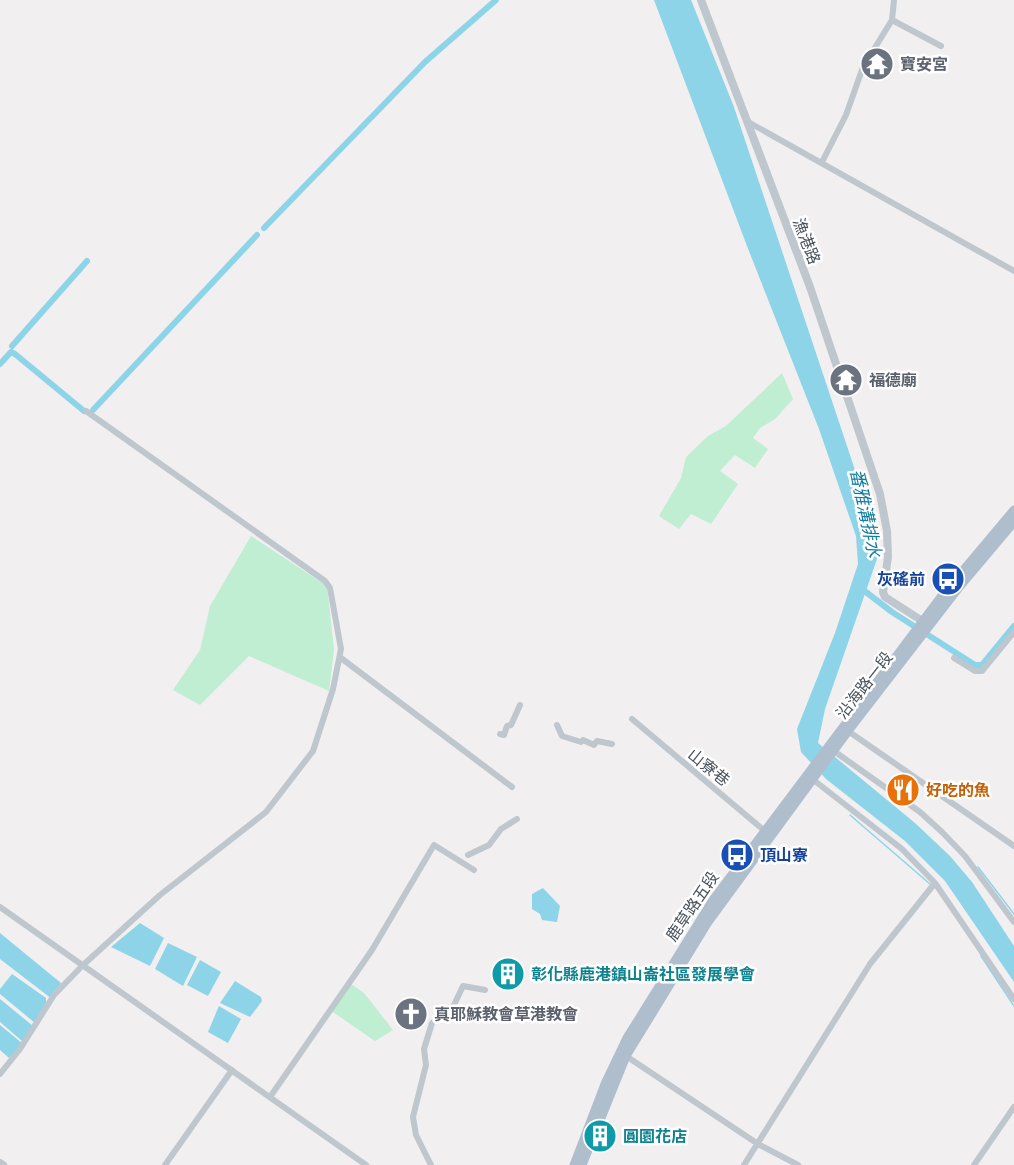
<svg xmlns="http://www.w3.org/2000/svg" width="1014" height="1165" font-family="'IBM Plex Sans','Noto Sans TC',sans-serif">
<rect width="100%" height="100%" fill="#f1efef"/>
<path fill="#bfeed2" d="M782 373 793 399 775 419 760 428 753 438 768 449 755 468 735 455 720 471 738 484 711 524 691 514 679 529 659 516 681 478 686 457 708 436 726 426Z
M251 536 327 586 334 650 329 691 249 656 200 705 173 690 200 650 210 606Z
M351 984 364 993 393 1030 375 1041 330 1010Z"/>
<path fill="#8dd4e9" d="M654 0H691L734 107 870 515 877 559 825 709 818 743 915 823 950 856 972 882 1014 946V982L945 881 905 841 826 779 801 752 797 729 835 633 858 564 856 536 819 429 747 246Z
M543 888 560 906 557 922 542 920 540 914 532 909V894Z
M140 923 164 938 150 966 111 947Z
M0 933 61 983 52 999 0 959Z
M168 943 197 957 183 986 155 969Z
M200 960 221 972 208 996 187 985Z
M12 974 46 998V1003L35 1023 0 994V989Z
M235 981 261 997 262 1001 250 1017 220 1003Z
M0 999 33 1026 22 1041 0 1022Z
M219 1006 241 1019 228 1043 208 1032Z
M0 1025 23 1044 9 1058 0 1050Z"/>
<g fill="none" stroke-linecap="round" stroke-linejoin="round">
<path stroke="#8dd4e9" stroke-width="1.5" d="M850 815 930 884
M978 867 1014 914
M981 956 1014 1006"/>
<path stroke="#8dd4e9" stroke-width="6" d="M264 228 425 62 496 0
M12 346 87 261
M0 364 11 352 15 354 84 411
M93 410 257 235
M862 589 892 612 975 665H982L1014 626"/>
<path stroke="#bec6ce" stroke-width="6" d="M892 20 941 46
M750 123 1014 271
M822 162 846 115 863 67 892 20 894 0
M341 658 512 787
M954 658 975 671H982L1014 632
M632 719 766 832
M557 725 562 736 581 742 583 740 594 745 597 741 612 744
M848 731 1014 846
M500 734 504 735 507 726 511 725 520 705
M831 749 920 812 942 832 965 856 1014 922
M811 778 902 849 935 883 1014 999
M468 855 489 845 501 829 517 819
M0 907 366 1165
M626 1056 758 1144 798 1165
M0 1074 20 1049 54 995 82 966 160 895 266 812 313 751 333 689 341 649 330 588 325 581 86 411
M270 1097 372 950 434 845 474 870
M165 1165 232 1070
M431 1165 416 1135 413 1117 426 1065 424 1049 432 1023 454 1005 463 986 485 990
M744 1165 870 964 935 883
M974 1165 1014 1107"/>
<path stroke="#bec6ce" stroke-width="8" d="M701 0 810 287 880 494 887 531 888 557 883 592 885 597 927 624
M0 1163 3 1165"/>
<path stroke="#afbecd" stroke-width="9" d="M574 1165 605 1084 627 1038 713 900 941 597 1014 510
M582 1165 626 1056 708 922 848 731 960 586 1014 522"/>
</g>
<defs>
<symbol id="temple-disc" viewBox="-11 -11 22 22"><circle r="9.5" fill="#6b7280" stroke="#fff"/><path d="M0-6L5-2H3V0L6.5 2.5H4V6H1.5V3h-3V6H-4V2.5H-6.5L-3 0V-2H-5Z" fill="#fff"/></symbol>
<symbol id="bus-disc" viewBox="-11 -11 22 22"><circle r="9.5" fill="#1a4fb4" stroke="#fff"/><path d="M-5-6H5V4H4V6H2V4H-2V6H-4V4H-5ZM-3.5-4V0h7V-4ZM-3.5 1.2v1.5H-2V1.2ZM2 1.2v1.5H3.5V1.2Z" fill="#fff"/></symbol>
<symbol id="restaurant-disc" viewBox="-11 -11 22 22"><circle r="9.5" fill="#e8710a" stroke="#fff"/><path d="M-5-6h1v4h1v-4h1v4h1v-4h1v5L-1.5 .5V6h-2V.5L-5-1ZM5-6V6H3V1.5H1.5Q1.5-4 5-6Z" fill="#fff"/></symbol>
<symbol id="building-disc" viewBox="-11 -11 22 22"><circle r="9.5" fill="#0f9aa8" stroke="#fff"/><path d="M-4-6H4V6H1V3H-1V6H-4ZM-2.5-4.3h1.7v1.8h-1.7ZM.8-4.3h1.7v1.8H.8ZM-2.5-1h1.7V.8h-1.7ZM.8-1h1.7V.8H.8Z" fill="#fff"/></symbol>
<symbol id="church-disc" viewBox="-11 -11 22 22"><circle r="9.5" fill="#6b7280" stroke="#fff"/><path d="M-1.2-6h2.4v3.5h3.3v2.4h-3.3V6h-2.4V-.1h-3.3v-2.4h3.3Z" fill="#fff"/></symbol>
</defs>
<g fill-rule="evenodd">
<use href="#temple-disc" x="858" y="45" width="38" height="38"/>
<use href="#temple-disc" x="827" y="361" width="38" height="38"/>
<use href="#bus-disc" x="929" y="560" width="38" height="38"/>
<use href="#restaurant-disc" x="884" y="771" width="38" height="38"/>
<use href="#bus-disc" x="718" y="836" width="38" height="38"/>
<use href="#building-disc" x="489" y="955" width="38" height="38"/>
<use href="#church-disc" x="392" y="995" width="38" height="38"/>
<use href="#building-disc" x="581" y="1117" width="38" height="38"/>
</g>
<g text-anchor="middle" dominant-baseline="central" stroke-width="5" stroke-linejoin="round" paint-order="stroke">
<g font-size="16" font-weight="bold" fill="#5b616d" stroke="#fff" text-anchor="start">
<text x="900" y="64">寶安宮</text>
<text x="869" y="380">福德廟</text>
<text x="434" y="1014">真耶穌教會草港教會</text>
</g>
<g font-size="16" fill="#48525c" stroke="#fff">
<text transform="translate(807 241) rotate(69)">漁港路</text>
<text transform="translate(864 685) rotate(-52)">沿海路一段</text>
<text transform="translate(709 767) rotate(39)">山寮巷</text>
<text transform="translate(692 906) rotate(-56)">鹿草路五段</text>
</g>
<g font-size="16" font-weight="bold" fill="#164399" stroke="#fff" text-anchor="end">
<text x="925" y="579">灰磘前</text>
<text x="760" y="855" text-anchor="start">頂山寮</text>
</g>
<g font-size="16" font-weight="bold" fill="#c56008" stroke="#fff" text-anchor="start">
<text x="926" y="790">好吃的魚</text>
</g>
<g font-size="16" font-weight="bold" fill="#0d838f" stroke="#fff" text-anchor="start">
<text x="531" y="974">彰化縣鹿港鎮山崙社區發展學會</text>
<text x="623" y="1136">圓園花店</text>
</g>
<g font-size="18" font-style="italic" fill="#107d9f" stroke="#fff">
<text transform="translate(866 513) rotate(78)">番雅溝排水</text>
</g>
</g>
</svg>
